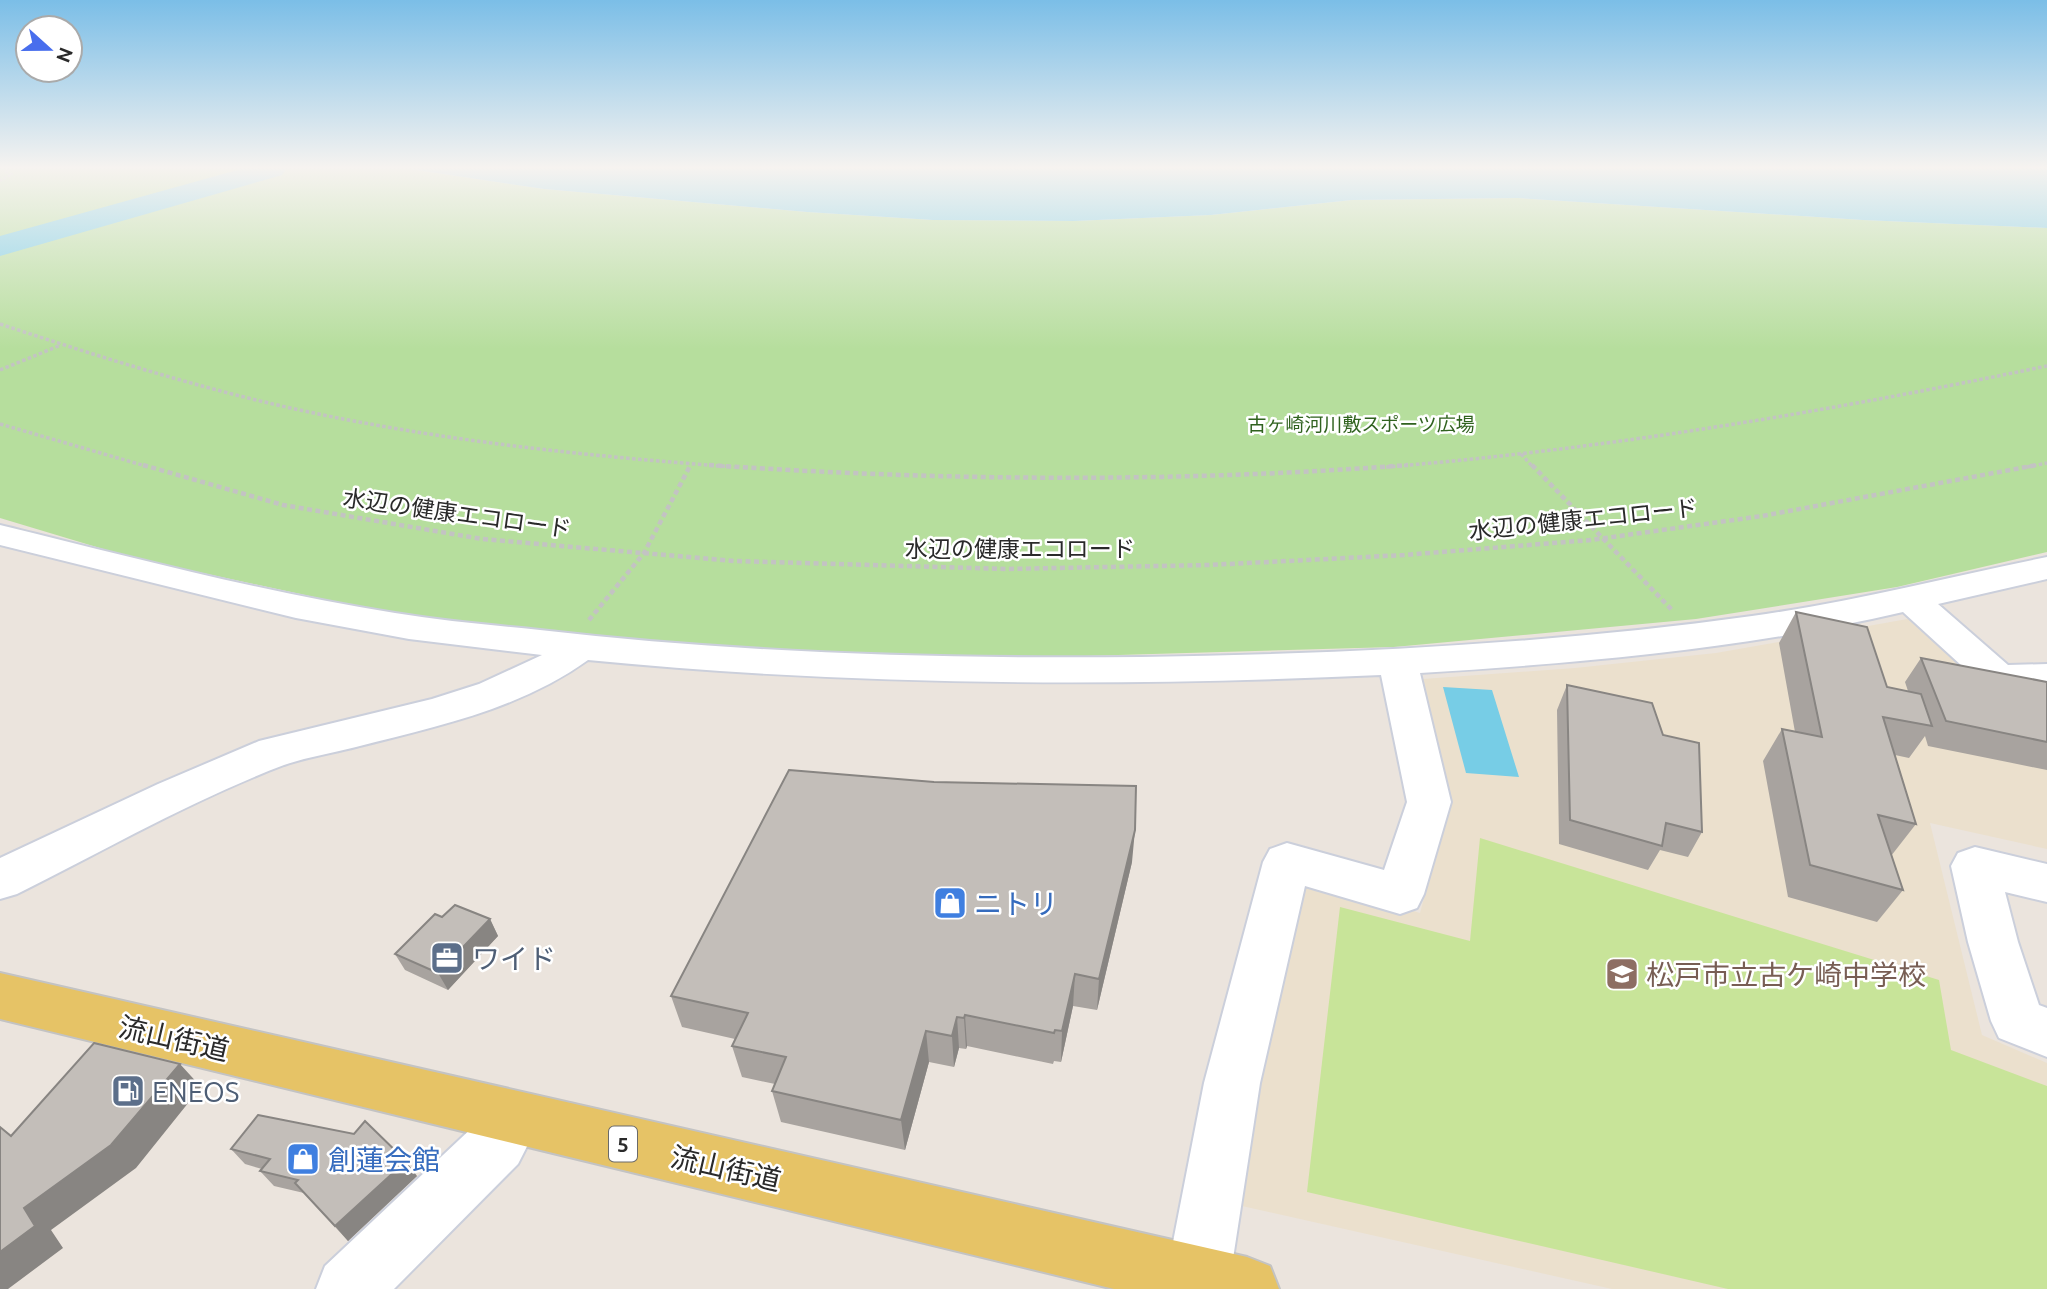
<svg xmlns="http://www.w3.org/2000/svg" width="2047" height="1289" font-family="Ubuntu,'Noto Sans JP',sans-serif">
<rect width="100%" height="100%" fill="#ebe4dd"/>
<path fill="#ebe0cd" d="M1913 618 2047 695V849L1930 823 1982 1035 2047 1063V1289H1612L1233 1204 1251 1077 1307 878 1420 913 1451 799 1423 679 1575 668 1716 653Z"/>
<path fill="#b6de9d" d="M0 169H410L544 189 807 212 933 220 1074 221 1211 215 1352 200 1518 198 1863 220 2047 228V552L1897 587 1696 619 1394 647 944 660 680 647 447 621 342 603 133 558 0 518Z"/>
<path fill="#c8e499" d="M1480 838 1939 980 1951 1050 2047 1086V1289H1728L1307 1192 1340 907 1470 941Z"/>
<path fill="#77cde6" d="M410 169H2047V228L1863 220 1518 198 1352 200 1211 215 1074 221 933 220 807 212 544 189Z
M1443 687 1492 690 1519 777 1466 773Z"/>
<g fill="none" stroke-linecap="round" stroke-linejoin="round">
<path fill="#77cde6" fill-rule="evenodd" d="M241 169H286L282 175 0 256V236Z"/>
<defs>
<path id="minor" d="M0 525C131 557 262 592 395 613 443 621 491 625 540 630 739 653 940 659 1141 657 1345 654 1550 644 1752 616 1853 602 1948 577 2047 557V579L1938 604 2008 665 2047 664V690L1999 691 1985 687 1903 612C1745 649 1581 663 1420 673L1451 802 1424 894 1417 908 1400 914 1305 886 1260 1083 1230 1278 1225 1289H1171L1166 1278 1204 1083 1263 862 1270 849 1287 843 1384 870 1407 802 1381 675C1116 687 852 686 588 660 520 709 436 727 356 747 333 753 307 757 284 765 192 800 105 850 17 894L0 899V858L158 784 259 741 432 699 479 684 542 655 409 639 296 618 0 545Z
M1975 847 2047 864V902L2005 892 2018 942 2039 1005 2047 1008V1057L1999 1038 1991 1021 1968 942 1951 866 1958 853Z
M512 1091 532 1099 541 1119 518 1164 394 1289H316L325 1266 476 1124 492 1099Z"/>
<path id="major" d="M0 973 1247 1257 1270 1266 1279 1289H1114L0 1019Z"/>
</defs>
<use href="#minor" stroke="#cbcfdb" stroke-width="4"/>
<use href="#major" stroke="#c3c3c3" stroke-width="4"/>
<path stroke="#c3c3c3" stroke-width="2.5" stroke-dasharray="2.5 2" stroke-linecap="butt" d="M0 181 12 174 6 172 8 169"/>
<path stroke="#c3c3c3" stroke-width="3.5" stroke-dasharray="3.5 2.5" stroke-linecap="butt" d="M0 324C94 355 189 385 286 407 433 440 584 456 734 467
M0 370 61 345
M0 424 149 467
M1521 454 1533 467
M1386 467C1608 449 1829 411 2047 366
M2027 467 2047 463"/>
<path stroke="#c3c3c3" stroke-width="4.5" stroke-dasharray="5 3.5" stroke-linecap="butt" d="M143 465 283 505 482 539 734 561 1007 569 1209 565 1404 555 1591 540 1762 516 2037 465
M709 465C941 481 1176 483 1408 465
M1532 465 1673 611
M589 620 644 553 690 466"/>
<use href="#minor" fill="#fff" fill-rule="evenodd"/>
<use href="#major" fill="#e6c366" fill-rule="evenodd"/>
</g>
<path fill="#a8a39f" d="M1796 612 1887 687 1908 691 1905 682 1921 658 2047 682V770L1928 746 1925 736 1909 758 1895 755 1916 824 1891 856 1903 890 1877 922 1788 897 1763 761 1782 729 1795 732 1779 643Z
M1567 685 1663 735 1702 832 1688 857 1660 850 1648 870 1559 844 1557 710Z
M1132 862 1097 1010 1073 1006 1061 1062 1054 1061 1053 1064 967 1046 966 1049 959 1048 954 1067 929 1062 905 1150 781 1122 772 1091 775 1084 742 1077 732 1046 735 1039 682 1027 671 996Z
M442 917 490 919 498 936 448 990 405 970 395 954Z
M231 1149 417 1176 348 1241 304 1193 274 1186 260 1171 262 1169 245 1164Z"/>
<path fill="#888582" d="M1135 830 1132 862 1097 1010 1099 979Z
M490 919 498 936 448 990 438 973Z
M1075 974 1073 1006 1061 1062 1062 1031Z
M965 1015 967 1046 966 1049 964 1018Z
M957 1017 959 1048 954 1067 952 1036Z
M926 1031 929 1062 905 1150 901 1120Z
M180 1064 201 1087 136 1168 51 1230 63 1248 8 1289H0V1252L24 1208Z
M406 1161 417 1176 348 1241 335 1226Z"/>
<path fill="#c3beb9" stroke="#888582" stroke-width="2" d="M1796 612 1867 627 1887 687 1921 694 1932 726 1883 717 1916 824 1878 815 1903 890 1810 865 1782 729 1822 737Z
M1921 658 2047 682V742L1946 721Z
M1567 685 1652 703 1663 735 1699 743 1702 832 1666 823 1662 846 1570 820Z
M789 770 934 782 1136 786 1135 830 1099 979 1075 974 1062 1031 1055 1030 1054 1033 965 1015 964 1018 957 1017 952 1036 926 1031 901 1120 772 1091 786 1057 732 1046 748 1013 671 996Z
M455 905 490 919 438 973 395 954 435 914 442 917Z
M94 1043 180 1064 111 1145 24 1208 35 1226 0 1252V1127L11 1136Z
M258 1115 354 1134 365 1121 406 1161 335 1226 295 1183 298 1180 260 1171 270 1159 231 1149Z"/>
<linearGradient id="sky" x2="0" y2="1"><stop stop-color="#7bbee7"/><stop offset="0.48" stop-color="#f6f3f0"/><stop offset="1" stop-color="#f6f3f0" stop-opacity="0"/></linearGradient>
<rect width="2047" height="349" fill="url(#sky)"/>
<defs>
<symbol id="shop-square" viewBox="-11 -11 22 22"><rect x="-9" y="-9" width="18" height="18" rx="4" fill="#3f7fe0" stroke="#fff"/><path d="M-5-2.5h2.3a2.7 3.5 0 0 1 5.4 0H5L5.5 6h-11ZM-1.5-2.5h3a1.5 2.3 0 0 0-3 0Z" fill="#fff"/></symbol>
<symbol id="office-square" viewBox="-11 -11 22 22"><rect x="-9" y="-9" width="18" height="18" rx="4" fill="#5c6f8a" stroke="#fff"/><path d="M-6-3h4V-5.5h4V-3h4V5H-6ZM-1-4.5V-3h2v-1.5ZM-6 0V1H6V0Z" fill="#fff"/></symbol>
<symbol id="school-square" viewBox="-11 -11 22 22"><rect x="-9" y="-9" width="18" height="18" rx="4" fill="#8d6e63" stroke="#fff"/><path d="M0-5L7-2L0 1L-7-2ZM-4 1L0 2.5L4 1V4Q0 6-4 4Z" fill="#fff"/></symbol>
<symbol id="fuel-square" viewBox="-11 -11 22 22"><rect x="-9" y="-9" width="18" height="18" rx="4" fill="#5c6f8a" stroke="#fff"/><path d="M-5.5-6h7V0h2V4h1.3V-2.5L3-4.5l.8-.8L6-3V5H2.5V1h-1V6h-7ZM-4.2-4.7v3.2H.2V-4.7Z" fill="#fff"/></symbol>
</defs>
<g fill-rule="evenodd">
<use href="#shop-square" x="931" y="884" width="38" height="38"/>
<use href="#office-square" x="428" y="939" width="38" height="38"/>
<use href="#school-square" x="1603" y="955" width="38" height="38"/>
<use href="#fuel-square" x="109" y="1072" width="38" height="38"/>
<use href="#shop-square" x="284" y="1140" width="38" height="38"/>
</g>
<g text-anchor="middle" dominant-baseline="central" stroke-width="5" stroke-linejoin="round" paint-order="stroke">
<g font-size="19" fill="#30621f" stroke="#fff">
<text x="1361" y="424">古ヶ崎河川敷スポーツ広場</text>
</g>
<rect fill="#fff" stroke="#6a6a6a" stroke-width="2" x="609" y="1126.5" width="28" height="35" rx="5"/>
<g font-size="21" font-weight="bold" fill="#2a2a2a">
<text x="623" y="1144">5</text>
</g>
<g font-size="23" fill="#2a2a2a" stroke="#fff">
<text transform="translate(457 513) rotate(8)">水辺の健康エコロード</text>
<text transform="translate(1583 519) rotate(-6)">水辺の健康エコロード</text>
<text x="1020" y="548">水辺の健康エコロード</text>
</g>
<g font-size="28" fill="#366cbe" stroke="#fff" text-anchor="start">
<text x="974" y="903">ニトリ</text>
<text x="328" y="1159">創蓮会館</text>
</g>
<g font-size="28" fill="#4e5e75" stroke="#fff" text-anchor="start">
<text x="472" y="958">ワイド</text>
<text x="152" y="1091">ENEOS</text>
</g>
<g font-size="28" fill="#785e54" stroke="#fff" text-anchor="start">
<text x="1646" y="974">松戸市立古ケ崎中学校</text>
</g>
<g font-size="28" fill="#2a2a2a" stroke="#fff">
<text transform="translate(174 1038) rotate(13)">流山街道</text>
<text transform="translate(726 1168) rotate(13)">流山街道</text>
</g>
</g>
<g transform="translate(49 49) rotate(111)"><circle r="33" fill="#ffffff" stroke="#aaaaaa" stroke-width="2"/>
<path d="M0-5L12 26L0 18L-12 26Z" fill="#486eed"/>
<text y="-10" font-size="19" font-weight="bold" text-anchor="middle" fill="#2a2a2a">N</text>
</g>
</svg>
